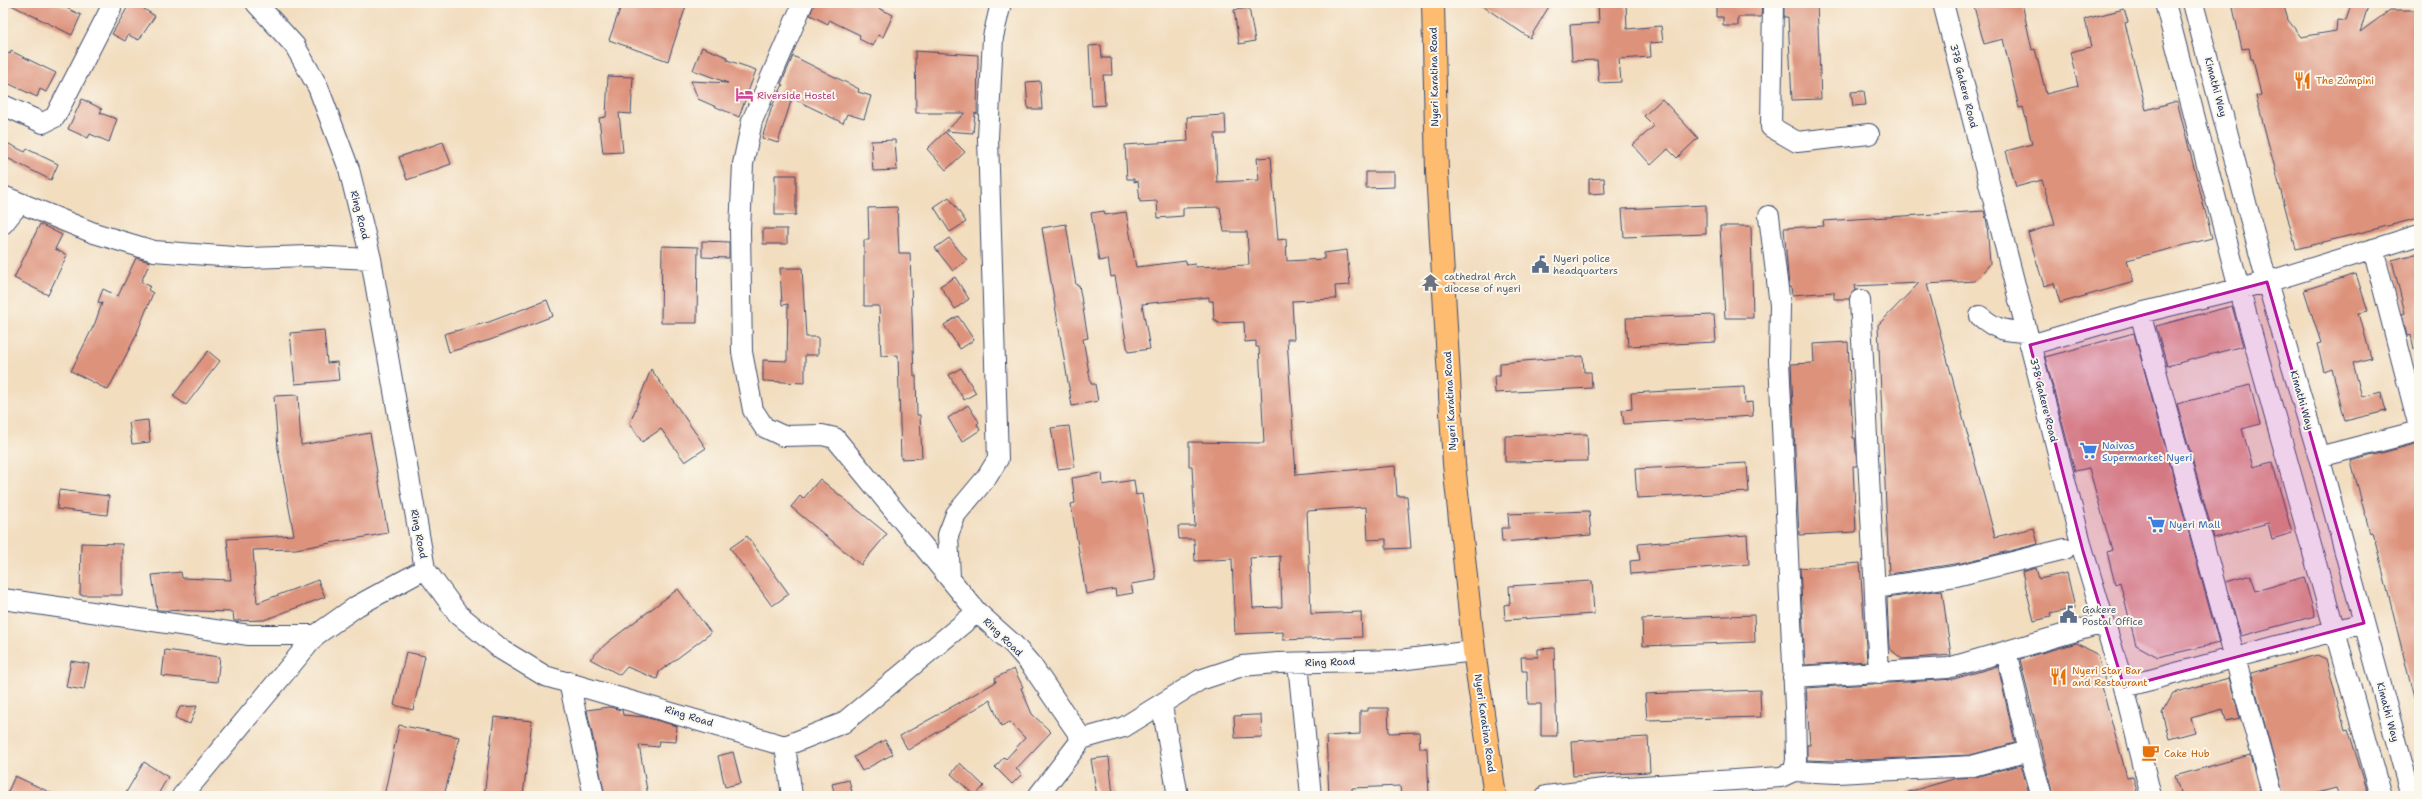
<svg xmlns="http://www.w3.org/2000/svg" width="2422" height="799" font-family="'Shantell Sans',sans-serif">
<rect width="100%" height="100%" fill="#fbf7ec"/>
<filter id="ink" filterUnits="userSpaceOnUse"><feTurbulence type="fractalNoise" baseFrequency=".025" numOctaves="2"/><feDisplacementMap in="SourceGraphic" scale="8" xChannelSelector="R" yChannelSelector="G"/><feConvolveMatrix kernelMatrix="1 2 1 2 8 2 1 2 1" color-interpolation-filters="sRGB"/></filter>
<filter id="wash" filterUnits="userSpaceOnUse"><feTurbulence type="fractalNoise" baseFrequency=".012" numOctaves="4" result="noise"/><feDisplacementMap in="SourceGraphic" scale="16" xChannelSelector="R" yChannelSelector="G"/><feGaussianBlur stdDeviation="0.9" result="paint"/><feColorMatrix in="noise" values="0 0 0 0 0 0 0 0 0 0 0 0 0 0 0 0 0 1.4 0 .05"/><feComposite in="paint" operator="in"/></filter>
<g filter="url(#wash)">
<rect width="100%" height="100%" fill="#f2ddbf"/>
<g id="blocks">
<path fill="#dd927c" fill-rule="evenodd" d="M7 3H56L81 15 72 35Z
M130 3H148L144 9 155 16 139 40 128 35 125 41 112 34Z
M622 3H677L686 6 668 61 609 40Z
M814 3H868L893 15 883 37 878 35 873 46 859 39 860 35 829 20 828 24 810 15Z
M1478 3H1551L1530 38Z
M1598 3H1626L1627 29 1661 26 1663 42 1650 43 1651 57 1619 59 1621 82 1599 83 1597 60 1572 61 1570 25 1599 23Z
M1716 3H1762L1761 17H1738V26H1723V17H1716Z
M1784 3H1817L1821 99 1792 100 1788 17H1784Z
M1973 3H2022L2032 50 2035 49 2046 94 2078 86 2070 52 2091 47 2085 19 2124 9 2128 22 2125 23 2146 110 2177 101 2212 238 2127 260 2134 282 2060 303 2054 283 2044 286 2028 233 2055 224 2042 180 2016 187 2006 151 2032 144 2023 107 2019 108 2003 39 1984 44Z
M2232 3H2283L2288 20 2301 37 2336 31 2337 20 2346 21 2351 3H2369L2360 32 2390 10H2419V218L2296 249 2256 96 2261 95 2253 59H2251L2249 48 2242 49Z
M1249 8 1255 41 1239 44 1234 10Z
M1101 45 1102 58H1111L1112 75H1103L1105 105 1092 106 1089 46Z
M702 47 727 57V60L756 70 739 117 698 99 691 81 728 83 693 70Z
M3 51 10 54 11 51 56 73 46 92 40 89 37 97 3 81Z
M915 51 978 55 977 114 975 113 973 133 946 131 965 113H916Z
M793 56 859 89 858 92 871 96 864 119 847 114 843 123 792 98 778 143 762 138 773 104 783 85 781 84Z
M608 76 633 77 631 114 619 113 623 152 603 153 599 118 606 117Z
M1040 81 1042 109H1028L1026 82Z
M1864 91 1866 105 1853 106 1851 92Z
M82 99 102 109 100 113 117 119 109 142 90 134 88 138 68 129Z
M1662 99 1698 138 1677 158 1668 149 1651 165 1633 145 1654 126 1644 116Z
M1225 115 1226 134H1215L1217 182 1259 180 1257 158 1271 157 1278 240 1286 239 1287 261 1324 259V253L1347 250 1350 285 1335 286 1336 299 1292 301 1294 339H1287L1296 475 1395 466 1397 496H1407L1411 548 1386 549V539L1368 540 1366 507 1307 511 1311 614 1361 612 1362 637 1283 640V632L1235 634 1232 559 1195 561 1194 539H1179L1178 526H1195L1192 466H1189V442L1264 443 1259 347H1256V341L1245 342 1244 322 1217 323V320H1214L1213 301H1209V297L1142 304 1150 349 1128 352 1115 276 1111 277 1108 259 1099 261 1091 213 1104 211 1105 215 1126 212 1136 267 1186 261 1187 265 1195 264 1196 267 1249 265 1247 232H1224L1220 207 1183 208V216L1158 218 1157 201 1140 202 1138 181 1134 182V179H1127L1125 145 1188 141 1187 117ZM1280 556 1282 607 1253 608 1250 558Z
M945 132 965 152 946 170 927 149Z
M895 140 897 170 873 171 871 141Z
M3 141 25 152 27 149 58 164 51 180 3 156Z
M443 142 451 164 407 180 399 157Z
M1366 172H1394V187L1366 188Z
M775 175H796V215H775Z
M1604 178 1605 193 1589 194V179Z
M949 197 966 222 950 232 934 207Z
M1706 205V234L1624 237 1622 209Z
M897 207 899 253H910L914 376H916L917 415H920L922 458 901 459 898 355 881 356 879 306H864V240H869L868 208Z
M1984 211 1987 223 1990 264 1975 281 1927 284 1995 537 2034 528 2038 544 1961 563 1889 574 1878 325 1919 283 1854 286 1855 290 1849 299H1834V292L1792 295 1791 287H1789L1784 228 1824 226 1823 221Z
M40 224 62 235 55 249 67 255 48 295 14 278Z
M1066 224 1076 285H1079L1088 338 1083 339 1091 384H1095L1098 401 1072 406 1042 228Z
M1720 226H1751L1753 318H1725Z
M763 229H787V244H763Z
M949 238 967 260 953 271 935 248Z
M702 241 729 242V258L702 257Z
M662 246 698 247 697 323H661Z
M2419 253V349H2414L2411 335 2407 336 2402 314 2405 313 2392 260Z
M136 258 150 262 141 282 150 286 148 290 153 293 135 338 108 390 71 371 95 323 102 303 98 302 103 289 118 296Z
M780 268H802L806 337H818V355H805V383L763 381V360L787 361 788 304 782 305Z
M2356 274 2368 311 2359 313 2371 358 2353 363 2362 397 2381 392 2386 411 2345 421 2332 368 2324 371 2317 344 2321 343 2304 290Z
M955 277 969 299 955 309 940 286Z
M547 300 553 316 490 340 449 352 444 334 489 322Z
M2232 306 2243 346 2167 366 2156 326Z
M1714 315 1716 342 1628 346 1626 318Z
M958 316 974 340 960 349 944 325Z
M324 330 327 363 337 362 339 380 295 384 290 333Z
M2134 333 2219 643 2158 657 2136 645 2120 582 2115 584 2107 552 2112 550 2089 468 2075 471 2045 357Z
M1848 342 1853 438H1855L1857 466H1853L1856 532 1799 535 1791 364 1814 363 1813 344Z
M208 351 220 361 186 405 173 396Z
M1583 356 1584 372H1591L1592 388 1495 393 1494 376H1500V363Z
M961 368 976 393 964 400 949 375Z
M651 369 706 448 685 462 661 429 642 442 630 423Z
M2250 385 2260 424 2242 429 2253 467 2272 462 2292 533 2272 539 2268 523 2214 538 2177 404Z
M1744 387 1745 403 1752 402 1753 416 1624 424 1622 410 1632 409 1631 393Z
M298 395 301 445 370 433 388 533 296 549 253 550 257 603 318 580 325 597 264 620 234 621 233 612 157 610 152 575 181 572 182 578 231 580 227 539 294 535 278 449 274 396Z
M968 405 979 422 977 424 980 430 962 442 948 418Z
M148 420 150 442 132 444 129 422Z
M1069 426 1075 467 1058 469 1051 428Z
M1587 434 1588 461 1505 462V436Z
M2419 443V698H2414L2373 532 2370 533 2351 461Z
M1747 463 1749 492 1637 498 1635 469Z
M1102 473 1103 485 1134 480 1136 495 1142 494 1156 580 1131 584 1133 593 1116 596 1115 589 1086 594 1071 504 1075 503 1072 478Z
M820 479 887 534 861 565 791 507 800 496 803 499Z
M59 490 109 496 107 515 57 509Z
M1589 511 1591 535 1502 542 1501 528H1509L1508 514Z
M1747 535 1749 564 1631 574 1630 561 1640 560 1638 544Z
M747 536 789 594 772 606 730 548Z
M81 543 122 544V595H80Z
M1860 563 1867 661 1805 665 1800 568Z
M2036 568 2039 579 2067 573 2075 608 2050 614 2051 617 2034 621 2022 572Z
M2251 575 2256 591 2304 577 2315 616 2241 636 2226 582Z
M1592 581 1594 614 1505 620 1504 605 1510 604 1509 586Z
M678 589 711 633 659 672 657 679 627 667 620 675 590 659 608 642Z
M1942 590 1951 655 1902 659 1889 648 1887 598Z
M1754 615 1755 642 1643 646 1642 619Z
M2077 643 2098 655 2105 681 2101 683 2122 759 2127 777 2133 776 2138 796H2053L2020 659Z
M1554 648 1557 736H1541V704H1528L1527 671H1522L1521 657H1538V649Z
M165 650 220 657 217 682 162 676Z
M406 652 425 656 413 710 394 705Z
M2317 655 2326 659 2345 730 2348 729 2369 796H2339L2336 788 2306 796H2284L2251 673Z
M71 661 89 664 84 690 66 687Z
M1998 666 2015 743 1970 755 1837 761 1807 760V745H1810L1806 688 1954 679Z
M1014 669 1023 687 1021 688 1032 714 1051 732 1016 769 1022 774 1012 784 995 767 1004 757 1006 759 1025 738 1010 722 1001 726 990 700 908 750 900 736 996 682 995 678Z
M2229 678 2240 718 2226 721 2223 709 2191 718 2195 732 2169 739 2162 712 2173 693Z
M1760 690 1761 717 1647 720 1645 694Z
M197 706 190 724 175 718 180 707Z
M609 707 622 710 623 715 645 717 677 726 676 742 659 741 658 747 639 745 648 796H605L587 710Z
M1368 708H1388L1389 733 1419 732 1420 748H1427L1429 796H1401L1400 786 1352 788V794L1329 795 1326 736 1360 734V711H1368Z
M1255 715H1261L1262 737 1235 738 1234 716Z
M494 717 532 721 523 796H484Z
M399 725 459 737 444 796H384Z
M1648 737 1650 772 1573 776 1571 741Z
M885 740 893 754 862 771 854 757Z
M733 752 741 783 725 787 718 756Z
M2250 755 2261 796H2181L2175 776Z
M1109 757 1113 796H1097L1091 759Z
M144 762 168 777 157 796H124Z
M960 763 984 786 975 796 951 774Z
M2021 765 2030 796H1909L1908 792 1957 778 1975 777Z
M15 776 58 796H6Z
M849 780 853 796H835L832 784Z"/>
</g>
</g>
<g filter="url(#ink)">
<use href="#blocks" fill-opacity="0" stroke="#3b496d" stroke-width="1"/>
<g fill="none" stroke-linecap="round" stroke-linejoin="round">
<defs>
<path id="minor" d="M256 3 295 46 318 87 349 169 371 259 425 569 458 614 502 650 545 676 785 746 843 723 977 612 1014 645 1032 666 1082 739 1124 727 1200 680 1242 666 1278 663 1399 660 1474 651
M803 3 752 121 743 164 740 230 742 352 753 410 764 427 783 436 822 435 835 438 977 612
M1773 3 1771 127 1797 142 1869 134
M1943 3 2083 551 2124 687 2151 796
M2165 3 2239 288 2381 796
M2193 3 2267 282 2323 471 2411 796
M3 105 43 123 55 117 111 8V3
M3 196 94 233 154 251 247 258 309 256 371 259
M3 224 19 204
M2373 249 2419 427
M1860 300 1879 673
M2140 313 2273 796
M1980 316C1996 330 2005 331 2026 332
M2030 345 2140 313 2267 282 2419 235
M2319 457 2419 431
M950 578 948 535 956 514 987 477 998 459 988 138 993 37 1001 3
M1875 588 1956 576 2065 549
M3 599 249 635H316
M2006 651 2029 751 2042 796
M1298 663 1311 796
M1793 677 1948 668 2104 623
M569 682 594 796
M2124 687 2364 623
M1162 706 1178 796
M785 746 792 796
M1794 771 1837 773 1972 766 2029 751
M182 796 316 635 357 606 425 569
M1038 796 1082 739
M1546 796 1612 788 1781 777 1794 771 1796 760 1795 708 1779 360 1780 305 1769 216"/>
<path id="highway" d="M1433 3 1437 172 1454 464 1474 651 1495 796"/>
</defs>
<use href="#minor" stroke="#3b496d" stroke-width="22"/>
<use href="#highway" stroke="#3b496d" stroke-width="24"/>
<use href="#minor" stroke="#fff" stroke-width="20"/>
<use href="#highway" stroke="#fdbc70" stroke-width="22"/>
</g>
</g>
<path fill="#b5179e" fill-opacity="0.2" stroke="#b5179e" stroke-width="3" stroke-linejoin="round" d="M2267 282 2364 623 2124 687 2083 551 2030 345Z"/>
<defs>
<symbol id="restaurant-bare" viewBox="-9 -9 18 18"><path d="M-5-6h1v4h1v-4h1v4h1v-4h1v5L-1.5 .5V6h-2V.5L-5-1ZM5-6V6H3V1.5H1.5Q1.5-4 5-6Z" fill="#e8710a" stroke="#fbf7ec" stroke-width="2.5" paint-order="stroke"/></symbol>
<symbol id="hotel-bare" viewBox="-9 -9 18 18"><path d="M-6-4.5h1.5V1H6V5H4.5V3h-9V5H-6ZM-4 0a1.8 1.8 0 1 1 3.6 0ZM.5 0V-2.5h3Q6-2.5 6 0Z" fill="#d1479c" stroke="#fbf7ec" stroke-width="2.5" paint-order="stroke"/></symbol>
<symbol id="civic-bare" viewBox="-9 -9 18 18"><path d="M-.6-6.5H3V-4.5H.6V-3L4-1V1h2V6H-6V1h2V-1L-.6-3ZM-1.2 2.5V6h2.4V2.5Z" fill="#5c6f8a" stroke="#fbf7ec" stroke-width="2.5" paint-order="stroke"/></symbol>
<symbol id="temple-bare" viewBox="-9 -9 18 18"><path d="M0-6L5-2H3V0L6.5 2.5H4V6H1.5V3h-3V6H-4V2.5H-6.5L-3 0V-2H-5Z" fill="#6b7280" stroke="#fbf7ec" stroke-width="2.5" paint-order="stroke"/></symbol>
<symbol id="supermarket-bare" viewBox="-9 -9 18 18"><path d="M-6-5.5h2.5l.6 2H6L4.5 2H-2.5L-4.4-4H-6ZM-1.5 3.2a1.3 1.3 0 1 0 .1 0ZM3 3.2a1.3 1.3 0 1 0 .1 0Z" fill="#3f7fe0" stroke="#fbf7ec" stroke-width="2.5" paint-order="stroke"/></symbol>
<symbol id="cafe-bare" viewBox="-9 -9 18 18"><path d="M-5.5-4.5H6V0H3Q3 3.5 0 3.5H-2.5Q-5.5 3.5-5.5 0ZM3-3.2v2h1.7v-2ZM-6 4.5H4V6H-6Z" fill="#e8710a" stroke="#fbf7ec" stroke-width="2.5" paint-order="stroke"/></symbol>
</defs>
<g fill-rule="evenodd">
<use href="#restaurant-bare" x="2290" y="68" width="25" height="25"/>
<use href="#hotel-bare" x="732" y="82" width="25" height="25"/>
<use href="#civic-bare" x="1528" y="252" width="25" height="25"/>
<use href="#temple-bare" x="1418" y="270" width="25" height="25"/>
<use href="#supermarket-bare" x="2076" y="438" width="25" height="25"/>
<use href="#supermarket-bare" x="2144" y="512" width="25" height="25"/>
<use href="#civic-bare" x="2056" y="602" width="25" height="25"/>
<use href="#restaurant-bare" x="2046" y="664" width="25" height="25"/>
<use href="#cafe-bare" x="2138" y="740" width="25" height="25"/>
</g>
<g text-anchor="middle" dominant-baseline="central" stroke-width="4" stroke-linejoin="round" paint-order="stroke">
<g font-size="10" fill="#1b2f5e" stroke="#fbf7ec">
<text transform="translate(1434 77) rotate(-91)">Nyeri Karatina Road</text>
<text transform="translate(1964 86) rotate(76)">378 Gakere Road</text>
<text transform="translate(2216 87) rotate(75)">Kimathi Way</text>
<text transform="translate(360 215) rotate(76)">Ring Road</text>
<text transform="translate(2044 400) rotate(76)">378 Gakere Road</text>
<text transform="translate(2302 400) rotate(74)">Kimathi Way</text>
<text transform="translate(1450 401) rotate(-93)">Nyeri Karatina Road</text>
<text transform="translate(419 534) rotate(79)">Ring Road</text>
<text transform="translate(1003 637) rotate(44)">Ring Road</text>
<text transform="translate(1330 662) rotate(-2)">Ring Road</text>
<text transform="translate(2388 712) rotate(75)">Kimathi Way</text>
<text transform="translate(689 716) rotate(17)">Ring Road</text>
<text transform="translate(1485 723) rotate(82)">Nyeri Karatina Road</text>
</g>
<g font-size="10" fill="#c56008" stroke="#fbf7ec" text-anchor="start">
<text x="2316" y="80">The Zúmpini</text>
<text x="2072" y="670">Nyeri Star Bar<tspan x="2072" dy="12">and Restaurant</tspan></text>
<text x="2164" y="753">Cake Hub</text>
</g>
<g font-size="10" fill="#b23c85" stroke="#fbf7ec" text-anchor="start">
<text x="757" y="95">Riverside Hostel</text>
</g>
<g font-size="10" fill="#4e5e75" stroke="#fbf7ec" text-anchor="start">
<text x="1553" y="258">Nyeri police<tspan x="1553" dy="12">headquarters</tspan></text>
<text x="2082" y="609">Gakere<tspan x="2082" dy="12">Postal Office</tspan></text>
</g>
<g font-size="10" fill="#5b616d" stroke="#fbf7ec" text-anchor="start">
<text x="1444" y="276">cathedral Arch<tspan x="1444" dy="12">diocese of nyeri</tspan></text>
</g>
<g font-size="10" fill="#366cbe" stroke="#fbf7ec" text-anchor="start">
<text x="2102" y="445">Naivas<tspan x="2102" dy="12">Supermarket Nyeri</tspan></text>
<text x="2169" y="524">Nyeri Mall</text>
</g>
</g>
<rect width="2422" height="799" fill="none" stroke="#fbf7ec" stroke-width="16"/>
</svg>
